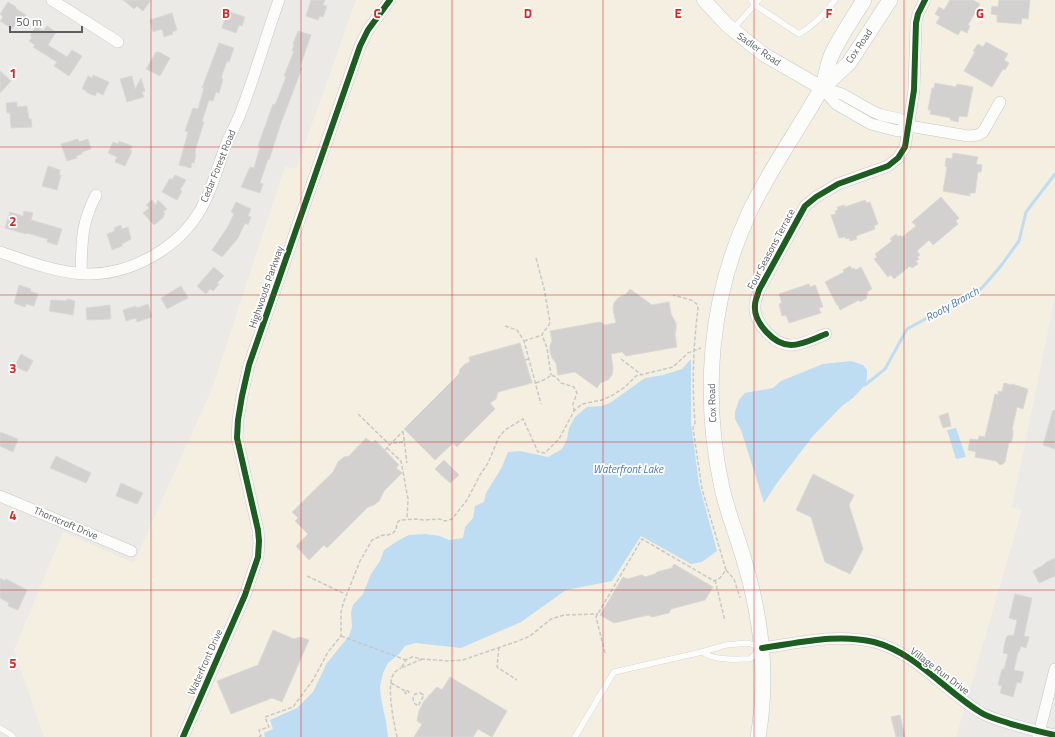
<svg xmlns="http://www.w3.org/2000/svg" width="1055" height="737" font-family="'Titillium Web',sans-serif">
<rect width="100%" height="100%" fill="#ebeae6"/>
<path fill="#f4efe0" d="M356 0H1055V297L1012 507 1022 510 956 737H44L14 650 63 532 134 563 213 386 285 166 296 169Z"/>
<path fill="#beddf3" d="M691 359V423L699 484 717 551 702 562 691 564 641 536 612 581 566 590 521 622 461 648 415 643 405 646 399 654 388 663 383 673 380 687 381 698 386 722 388 737H265L264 733 273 729 270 720 297 708 313 692 327 663 349 636 352 627 351 613 353 605 363 594 371 574 380 561 384 550 399 540 409 535 425 534 440 536 449 540 463 538 465 527 473 518 475 506 484 502 486 493 502 467 508 452 520 451 548 457 562 449 567 439 569 428 575 417 587 407 601 406 610 403 645 378 663 375 682 369Z
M851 361 863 365 867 370V378L865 385 853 398 842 406 813 436 777 483 764 503 741 430 735 419V412L739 400 745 393 773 388 781 381 823 364Z
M956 428 966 457 956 459 947 430Z"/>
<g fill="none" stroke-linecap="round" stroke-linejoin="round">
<path stroke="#beddf3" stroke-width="3" d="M865 385 885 369 907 329 982 288 1000 267 1019 241 1026 212 1055 174"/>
</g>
<path fill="#d2d1cf" stroke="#dad9d6" d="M123 0H151L143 11 137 6 134 9Z
M311 0H325L323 5 327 6 323 17 320 16 318 20 306 16Z
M950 0H973L980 4 968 25 970 26 967 33 961 30 958 35 936 23 940 17 935 14 939 7 944 10Z
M999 0H1030L1028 19 1022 18 1021 24 997 22V15L991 14 992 6 998 7Z
M8 2 16 7 15 8 26 15 18 28 14 26 13 29 0 21 3 17 0 14Z
M227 11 245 17 242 26 239 25 236 33 222 28Z
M172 13 177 30 172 32 173 34 164 37 162 29 153 32 150 20Z
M36 26 43 31 47 26 56 32 48 45 67 57 72 50 82 56 69 76 54 66 57 62 33 47 35 45 29 41 32 37 30 36Z
M298 31 311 35 300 67 302 68 281 123 269 160 268 159 260 183 263 184 260 193 241 187 250 167 254 168 260 147 258 146 273 104 275 105 286 77 284 76 294 51H292L294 45 293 44Z
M986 42 1008 54 1004 60 1009 63 1005 70 1003 69 992 87 964 71 975 52 973 51 978 44 983 47Z
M219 43 234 48 229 62 227 61 221 78 223 79 219 93 216 92 213 101 209 100 202 121 204 122 196 147 195 154H196L194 163 192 162 191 168 179 165 188 132 185 131 193 108 198 109 204 88H202Z
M156 52H159L170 58 160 76 146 69Z
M0 71 11 81 0 93Z
M93 75 109 82 103 95 97 92 95 96 86 92 87 91 82 89 88 76 92 78Z
M132 76 135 89 141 78 145 91 142 92 144 97 127 102 120 79Z
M935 83 956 87 957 84 973 87 967 117 959 116 958 122 950 120 951 118 930 114 931 110H928L932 88H934Z
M17 102V107L27 106 29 119H31L32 127 11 128 10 113H7L6 103Z
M78 139 79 142 88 139 91 149 82 152V154L76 156 77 158 67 161 61 144Z
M119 141 132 146 130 150 132 151 125 166 115 162 117 157 108 153 113 142 118 144Z
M953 153 978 157 976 164 982 165 981 172H978L975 193H970V196L943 191 947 167 945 166 946 158 952 159Z
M48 166 60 170 59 175H61L57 190 42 186Z
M175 175 186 180 180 190 182 191 177 200 162 192 170 178 172 180Z
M941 197 959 218 956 221 958 224 933 245 929 240 917 251 920 255 917 257 919 259 916 261 918 264 912 268 910 266 894 279 891 275 888 277 874 259 877 257 875 254 892 241 890 239 896 234 898 237 900 235 902 237 916 226 912 222Z
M152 200 156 205 158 200 167 209 163 212 165 214 163 216 164 217 154 225 143 213 149 208 146 205Z
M865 200 867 203 870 202 878 224 874 226 875 229 856 236 857 239 850 241 849 238 846 239 845 237 839 238 831 215 836 214 835 211 838 210 837 207 845 205V207Z
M236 202 251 209 248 216 251 217 248 225 245 223 238 238 222 257 212 250 227 228 234 214 231 212Z
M24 211 33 213 31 220 62 229 57 245 47 242 48 239 27 233 26 234 5 228 10 212 23 216Z
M121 225 122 229 128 227 131 239 122 244V246L112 250 107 234 115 231 114 228Z
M850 266 852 269 854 268 856 270 861 267 872 289 867 292 868 294 866 295 867 298 860 302 859 300 840 310 838 305H837L825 282 844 272 843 270Z
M214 267 224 276 217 283 219 284 213 291 210 289 206 294 197 286Z
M809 284 810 287 815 285 816 287 823 307 819 308 821 313 789 323 786 315 782 316 779 304 782 303 779 294Z
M19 285 31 289 30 291 38 294 34 306 26 304 25 307 14 303Z
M181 286 188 298 167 309 161 298Z
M630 289 652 305 669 302 671 314 676 323V330L675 335 677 347 626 356 622 352 611 354 613 368 612 375 608 380 600 383 597 388 575 372 558 375 556 363 552 358 550 352V346L552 341 550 331 600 322 605 325 616 323 613 309 614 303 618 298 626 294Z
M67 299 75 301 73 315 49 311 51 300 67 301Z
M148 304 152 317 137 322 136 318 126 321 123 310 136 306 137 308Z
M110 305 111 319 87 320 86 308Z
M520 343 532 383 498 392 496 399 490 403 495 409 457 447 453 443 435 460 404 429 459 374 460 369 465 364 470 362 469 357Z
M21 354 33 361 27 372 15 366Z
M1004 383 1012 385V384L1028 389 1023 409 1017 407 1012 430H1013V435L1011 443 1009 442 1005 462 1003 464 1000 465 996 461 975 457 976 452 968 450 970 439 978 440 979 436 985 437 995 394 998 395V391L1002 392Z
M1053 410 1055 411V449L1043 445Z
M948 413 951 426 943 428 939 416Z
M0 432 18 439 13 452 0 446Z
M366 438 372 443 375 440 399 465 396 468 402 473 384 491 379 501 374 505 368 507 327 548 324 545 309 560 296 546 308 534 295 521 298 518 292 512 333 472 338 462 344 457 349 456Z
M56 456 91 473 86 483 50 468Z
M444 460 459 475 450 483 435 469Z
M813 474 854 495 849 505 863 549 850 574 825 562 811 517 796 510Z
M121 483 143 493 137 504 116 496Z
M1055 558V576L1039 583 1033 571 1045 564V563Z
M674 564 713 587 705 600 671 609 669 613 652 617 648 615 614 623 600 615 623 577 627 579 642 575 645 577 655 574 657 572 672 568Z
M0 578 5 581 6 579 27 590 18 610 8 606 9 603 0 598Z
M1015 594 1032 598 1024 636 1029 637 1026 648 1021 646 1019 652H1018L1014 670 1024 672 1021 683 1017 682 1013 697 1000 693 1002 686 998 685 1002 669H1004L1008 654 1003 653 1005 642 1007 636 1014 635 1017 620 1009 618Z
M273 630 294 639 300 637 309 640 282 702 272 698 231 714 217 681 258 665Z
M450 677 507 711 492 737 478 729 473 737H414L422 724 417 721 419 711 424 701 437 687 442 690Z
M900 715 905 737H896L891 717Z"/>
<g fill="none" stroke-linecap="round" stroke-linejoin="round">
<defs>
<path id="service" d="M751 0 755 5 799 34C813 26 825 14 835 0
M733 29 759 0
M0 728 10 734 13 737
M575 737 614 672 702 652 726 645 748 643 762 648 750 659C734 659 716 661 702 652"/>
<path id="minor" d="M52 0 118 42
M822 88 842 94 872 111 881 115 900 119 909 126 968 136 978 135 983 132 1000 102
M822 88 836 104 871 124 898 131 909 126
M0 252C60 273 103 289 161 251 179 239 196 221 205 201 213 185 218 167 224 150 228 139 234 128 239 117 254 79 265 39 279 0
M81 273C82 241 81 224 96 195
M826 334C815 338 803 345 791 345 774 345 753 322 755 305 755 300 758 295 759 290L805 206 816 197 838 184 888 166 898 158 905 147 914 90 916 23 918 14 925 0
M0 496 131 551
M762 648C799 643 837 633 874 642 916 653 944 690 980 712 989 718 1000 720 1011 724 1026 728 1040 732 1055 735
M183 737 245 595 258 557 259 541 258 530 237 438 238 420 242 396 249 365 360 46 368 30 390 0
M1038 737 1055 669"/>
<path id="tertiary" d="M704 0 727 25 763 54 822 88"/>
<path id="secondary" d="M822 88 849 63 890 0
M758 737C768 680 762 622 746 567 739 540 728 515 722 488 702 396 709 299 749 213 769 170 797 132 820 91 827 80 826 65 832 54 841 35 853 18 864 0"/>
</defs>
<use href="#service" stroke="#c7c7c7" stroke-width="6"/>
<use href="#minor" stroke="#c7c7c7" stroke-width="12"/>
<use href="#tertiary" stroke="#c7c7c7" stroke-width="15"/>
<use href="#secondary" stroke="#c7c7c7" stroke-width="16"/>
<path stroke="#c5cac8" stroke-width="1.5" stroke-dasharray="4 2" stroke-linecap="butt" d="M536 258 544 288 550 322C549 327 544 330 542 335L547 348 551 375
M505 326 517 330 524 341 541 404
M524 341 542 335
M621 359 642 375
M525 360 529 359
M536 383 546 379 551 375 556 377 561 383 574 387 577 393 573 404 574 411
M358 414 390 445
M403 431 407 463
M393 443 405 442
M387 448 401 461 408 499 407 519
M385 450 403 431
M726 570 734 579 740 598
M307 576 345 594
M715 580 725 621
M341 636 406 660
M499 647 497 667 517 680
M605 653 596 617 642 539 714 581 720 578 726 570 702 489 693 428 695 423C692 385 693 347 698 309L697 304 691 300 673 295
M422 659 401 668 406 660 412 657 422 659 449 661 463 660 518 641 530 636 551 619 564 615 598 614
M391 683 405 691
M407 690 409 692 407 694 405 693Z
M420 693 424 695 418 706 414 703 413 698 415 694Z
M259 737 261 736 259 730 269 727 265 717 293 707 313 680 328 652 341 636V612L344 601 360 561 372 540 383 535H388L393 533 396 530 397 523 400 520 416 519 424 520 439 519 445 521 452 519 467 500 480 475 488 463 499 437 505 430 523 419 538 452 545 453 559 439 574 411 582 404 602 400 613 395 625 387 636 376 673 367 688 353 701 348
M397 737C394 723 385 682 395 672 397 670 399 669 401 668"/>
<use href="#service" stroke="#fcfcfb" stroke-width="5.5"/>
<use href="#minor" stroke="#fcfcfb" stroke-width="11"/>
<use href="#tertiary" stroke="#fcfcfb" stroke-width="14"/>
<use href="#secondary" stroke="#fcfcfb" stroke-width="15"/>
<defs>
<path id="cycleway" d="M826 334C815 338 803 345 791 345 774 345 753 322 755 305 755 300 758 295 759 290L805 206 816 197 838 184 888 166 898 158 905 147 914 90 916 23 918 14 925 0
M762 648C799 643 837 633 874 642 916 653 944 690 980 712 989 718 1000 720 1011 724 1026 728 1040 732 1055 735
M183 737 245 595 258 557 259 541 258 530 237 438 238 420 242 396 249 365 360 46 368 30 390 0"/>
</defs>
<use href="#cycleway" stroke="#fff" stroke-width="8"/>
<use href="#cycleway" stroke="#1b5e20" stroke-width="6"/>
</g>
<path fill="none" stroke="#d62828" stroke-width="1" stroke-opacity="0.55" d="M151 0V737M301 0V737M452 0V737M603 0V737M754 0V737M904 0V737M0 147H1055M0 295H1055M0 442H1055M0 590H1055"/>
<g text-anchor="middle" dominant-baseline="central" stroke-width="3.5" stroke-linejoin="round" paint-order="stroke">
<g font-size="10" fill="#5c6064" stroke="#fff">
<text transform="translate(859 46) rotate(-56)">Cox Road</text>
<text transform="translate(759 49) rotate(35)">Sadler Road</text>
<text transform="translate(218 166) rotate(-68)">Cedar Forest Road</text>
<text transform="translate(771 249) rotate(-62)">Four Seasons Terrace</text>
<text transform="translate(266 287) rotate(-71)">Highwoods Parkway</text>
<text transform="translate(712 403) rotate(-92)">Cox Road</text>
<text transform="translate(66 523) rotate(23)">Thorncroft Drive</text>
<text transform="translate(205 662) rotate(-66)">Waterfront Drive</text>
<text transform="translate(940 671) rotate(37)">Village Run Drive</text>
</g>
<g font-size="11" font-style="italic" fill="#4978a8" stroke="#fff">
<text transform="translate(952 304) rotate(-29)">Rooty Branch</text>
<text x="628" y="469">Waterfront Lake</text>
</g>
</g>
<g font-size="13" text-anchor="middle" font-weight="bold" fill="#d62828" stroke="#fff" stroke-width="3.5" stroke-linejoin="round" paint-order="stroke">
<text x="226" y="18">B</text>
<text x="377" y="18">C</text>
<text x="528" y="18">D</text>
<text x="678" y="18">E</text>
<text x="829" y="18">F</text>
<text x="980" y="18">G</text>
<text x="13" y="78">1</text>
<text x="13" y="226">2</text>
<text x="13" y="373">3</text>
<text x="13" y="520">4</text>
<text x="13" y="668">5</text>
</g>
<path d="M10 26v6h72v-6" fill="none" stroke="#5c6064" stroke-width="2"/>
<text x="16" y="26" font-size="12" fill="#5c6064" stroke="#ffffff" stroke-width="3" paint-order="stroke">50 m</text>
</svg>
